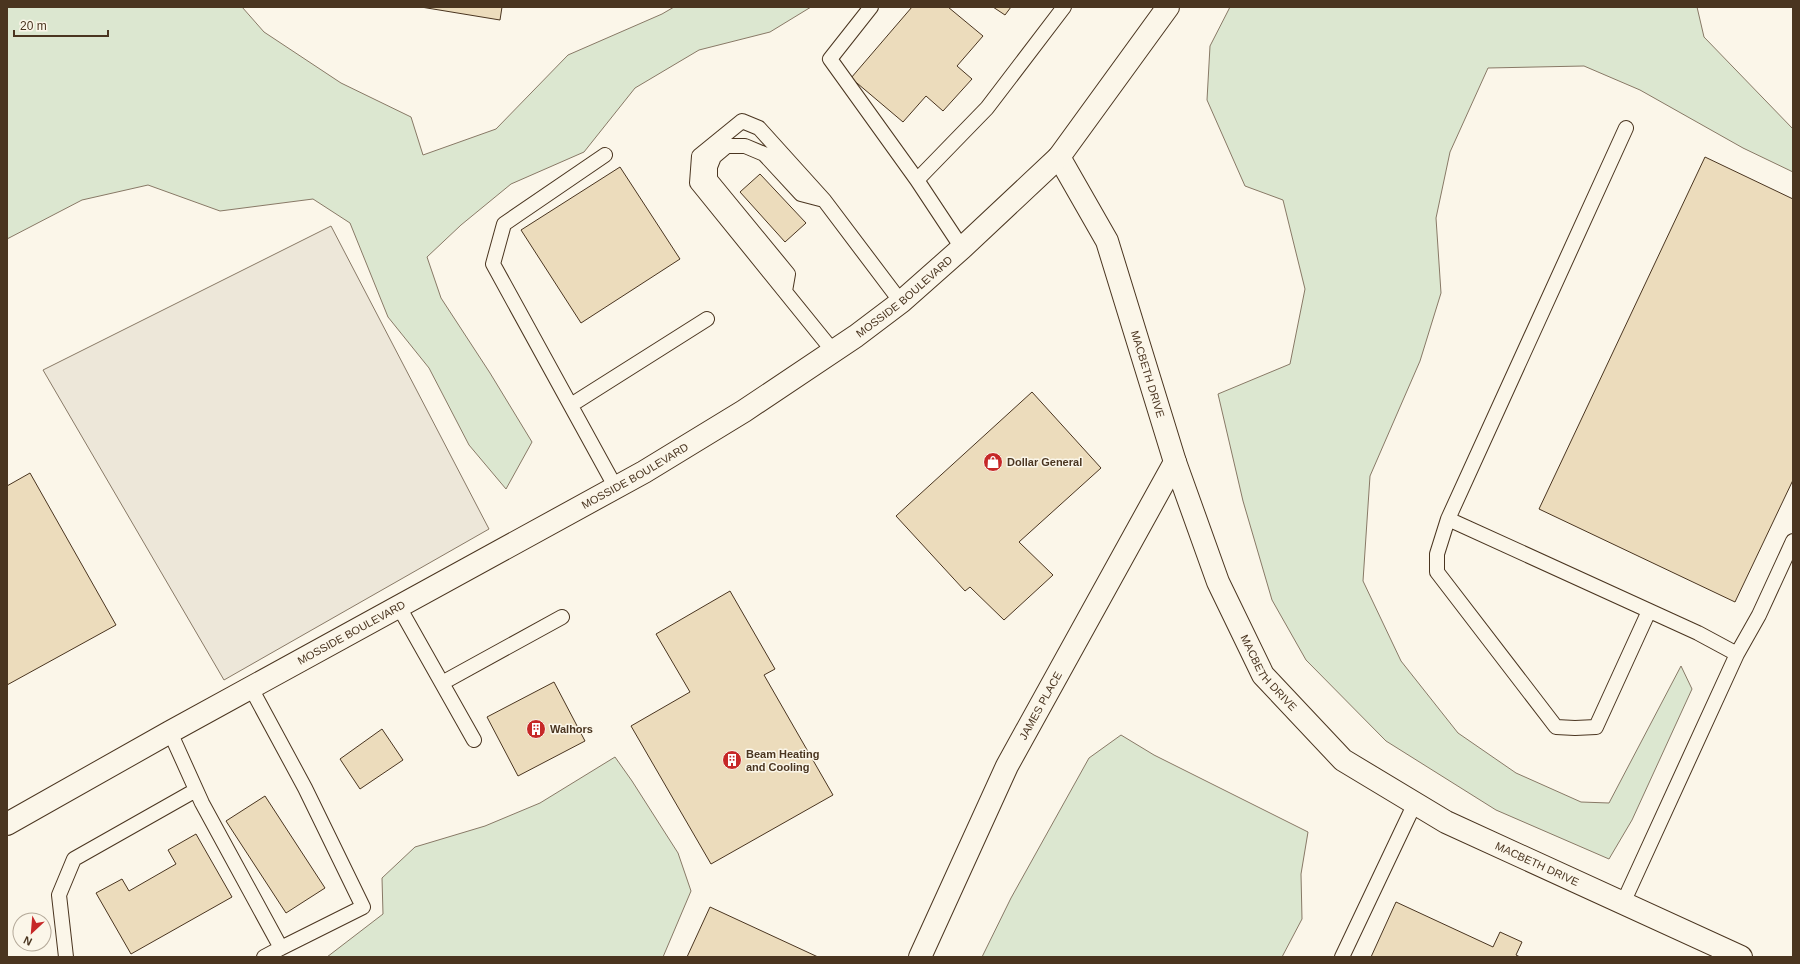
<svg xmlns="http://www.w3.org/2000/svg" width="1800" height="964" font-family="Arial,sans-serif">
<rect width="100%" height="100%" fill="#fbf6e9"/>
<path fill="#dce7d0" stroke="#887966" d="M7 7H242L264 32 341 83 411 117 423 155 496 129 568 55 662 14 674 7H811L770 32 699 50 635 88 584 152 511 184 461 225 427 257 441 298 490 373 532 442 506 489 469 445 429 368 388 317 350 223 313 199 220 211 148 185 82 200 7 239Z
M1230 7H1697L1704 37 1793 129V172L1743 148 1640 90 1584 66 1488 68 1450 152 1436 218 1441 293 1420 361 1370 476 1363 581 1401 661 1458 733 1516 773 1581 802 1609 803 1681 666 1692 689 1632 820 1609 859 1496 810 1386 741 1306 660 1272 600 1243 501 1218 394 1290 364 1305 289 1283 200 1245 186 1207 100 1210 46Z
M1121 735 1154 755 1308 832 1301 874 1302 919 1282 957H982L1011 898 1089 758Z
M615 757 632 781 678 853 691 891 663 957H327L383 914 382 878 415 847 485 826 540 803Z"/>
<path fill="#ede7d9" stroke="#887966" d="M331 226 489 529 224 680 43 370Z"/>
<path fill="#ecdcbc" stroke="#4a3520" d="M421 7H502L500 20Z
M912 7H948L983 36 957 66 972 79 943 111 926 96 903 122 851 78Z
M993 7H1011L1005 15Z
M1705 157 1793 199V480L1735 602 1539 509Z
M620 167 680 259 581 323 521 230Z
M760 174 806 223 785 242 740 192Z
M1032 392 1101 468 1019 542 1053 575 1004 620 970 587 965 591 896 516Z
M30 473 116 625 7 685V486Z
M730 591 775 669 764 675 833 795 711 864 631 726 690 692 656 634Z
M554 682 585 741 518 776 487 717Z
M382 729 403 760 360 789 340 759Z
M265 796 325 888 286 913 226 821Z
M196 834 232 897 131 954 96 893 122 879 129 891 176 864 168 850Z
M1396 902 1493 947 1500 932 1522 942 1516 955 1520 957H1371Z
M710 907 818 957H687Z"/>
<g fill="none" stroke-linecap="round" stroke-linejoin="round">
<defs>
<path id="service" d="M871 7 830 59 917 180 962 248
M605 155 504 224 493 264 616 488
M917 180 987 108 1064 7
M785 291 788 274 710 179V167L714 157 727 146H745L764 154 801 194 824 200
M833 351 697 183 699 156 742 121 759 128 824 200 901 302
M571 405 707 319
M1448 519 1437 554V572L1556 727 1575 728 1596 727 1649 611
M399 607 474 740
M1737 654 1759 615 1793 541
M442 683 562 617
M170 732 202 803 281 948 363 907 305 788 251 688
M1623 903 1737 654 1698 633 1448 519 1626 128
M66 957 59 895 74 859 196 790
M264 957 281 948
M1342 957 1415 803"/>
<g id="minor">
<path id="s1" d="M1059 157 1107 241 1175 462 1218 582 1263 675 1343 760 1446 822 1741 957"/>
<path id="s2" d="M920 957 1007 766 1175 462"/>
</g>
<g id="primary">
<path id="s3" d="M7 824 170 732 644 472 744 411 856 336 901 302 962 248 1059 157 1168 7"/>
</g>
</defs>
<use href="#service" stroke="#4a3520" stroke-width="16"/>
<use href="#minor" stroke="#4a3520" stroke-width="24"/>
<use href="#primary" stroke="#4a3520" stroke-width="24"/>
<use href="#service" stroke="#fbf6e9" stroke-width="14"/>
<use href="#minor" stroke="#fbf6e9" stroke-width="22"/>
<use href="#primary" stroke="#fbf6e9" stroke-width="22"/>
</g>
<defs>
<symbol id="shop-disc" viewBox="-11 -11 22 22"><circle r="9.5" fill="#c62828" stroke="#fbf6e9"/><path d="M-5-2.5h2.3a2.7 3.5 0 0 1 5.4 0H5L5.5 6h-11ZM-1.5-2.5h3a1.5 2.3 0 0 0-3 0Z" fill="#fff"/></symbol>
<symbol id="building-disc" viewBox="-11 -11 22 22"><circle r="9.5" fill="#c62828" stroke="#fbf6e9"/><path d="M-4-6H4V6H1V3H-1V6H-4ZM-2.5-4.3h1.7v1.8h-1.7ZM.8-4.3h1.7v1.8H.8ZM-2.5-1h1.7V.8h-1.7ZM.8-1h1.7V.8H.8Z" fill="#fff"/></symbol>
</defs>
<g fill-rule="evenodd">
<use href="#shop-disc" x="982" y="451" width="22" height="22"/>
<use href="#building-disc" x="525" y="718" width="22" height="22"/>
<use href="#building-disc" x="721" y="749" width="22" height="22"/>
</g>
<g text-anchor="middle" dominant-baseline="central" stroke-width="3" stroke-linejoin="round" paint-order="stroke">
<g font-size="11" fill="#4a3520" stroke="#fbf6e9">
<text stroke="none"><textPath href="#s3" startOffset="1042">MOSSIDE BOULEVARD</textPath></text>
<text stroke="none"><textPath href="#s1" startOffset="236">MACBETH DRIVE</textPath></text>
<text stroke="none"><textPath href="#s3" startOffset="718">MOSSIDE BOULEVARD</textPath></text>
<text stroke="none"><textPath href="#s3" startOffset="394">MOSSIDE BOULEVARD</textPath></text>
<text stroke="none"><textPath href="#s1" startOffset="560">MACBETH DRIVE</textPath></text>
<text stroke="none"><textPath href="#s2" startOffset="279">JAMES PLACE</textPath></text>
<text stroke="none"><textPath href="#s1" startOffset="896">MACBETH DRIVE</textPath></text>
</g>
<g font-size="11" font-weight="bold" fill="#4a3520" stroke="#fbf6e9" text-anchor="start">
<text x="1007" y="462">Dollar General</text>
<text x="550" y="729">Walhors</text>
<text x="746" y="754">Beam Heating<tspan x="746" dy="13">and Cooling</tspan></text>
</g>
</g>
<rect width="1800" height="964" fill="none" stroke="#4a3520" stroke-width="16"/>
<g transform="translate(32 932) rotate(206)"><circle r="19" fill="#fbf6e9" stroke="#b4a999"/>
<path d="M0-3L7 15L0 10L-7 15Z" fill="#c62828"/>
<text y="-6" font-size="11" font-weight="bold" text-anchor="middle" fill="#4a3520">N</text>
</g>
<path d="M14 30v6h94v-6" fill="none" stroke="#4a3520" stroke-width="2"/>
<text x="20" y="30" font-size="12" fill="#4a3520" stroke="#fbf6e9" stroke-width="3" paint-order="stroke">20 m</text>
</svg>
